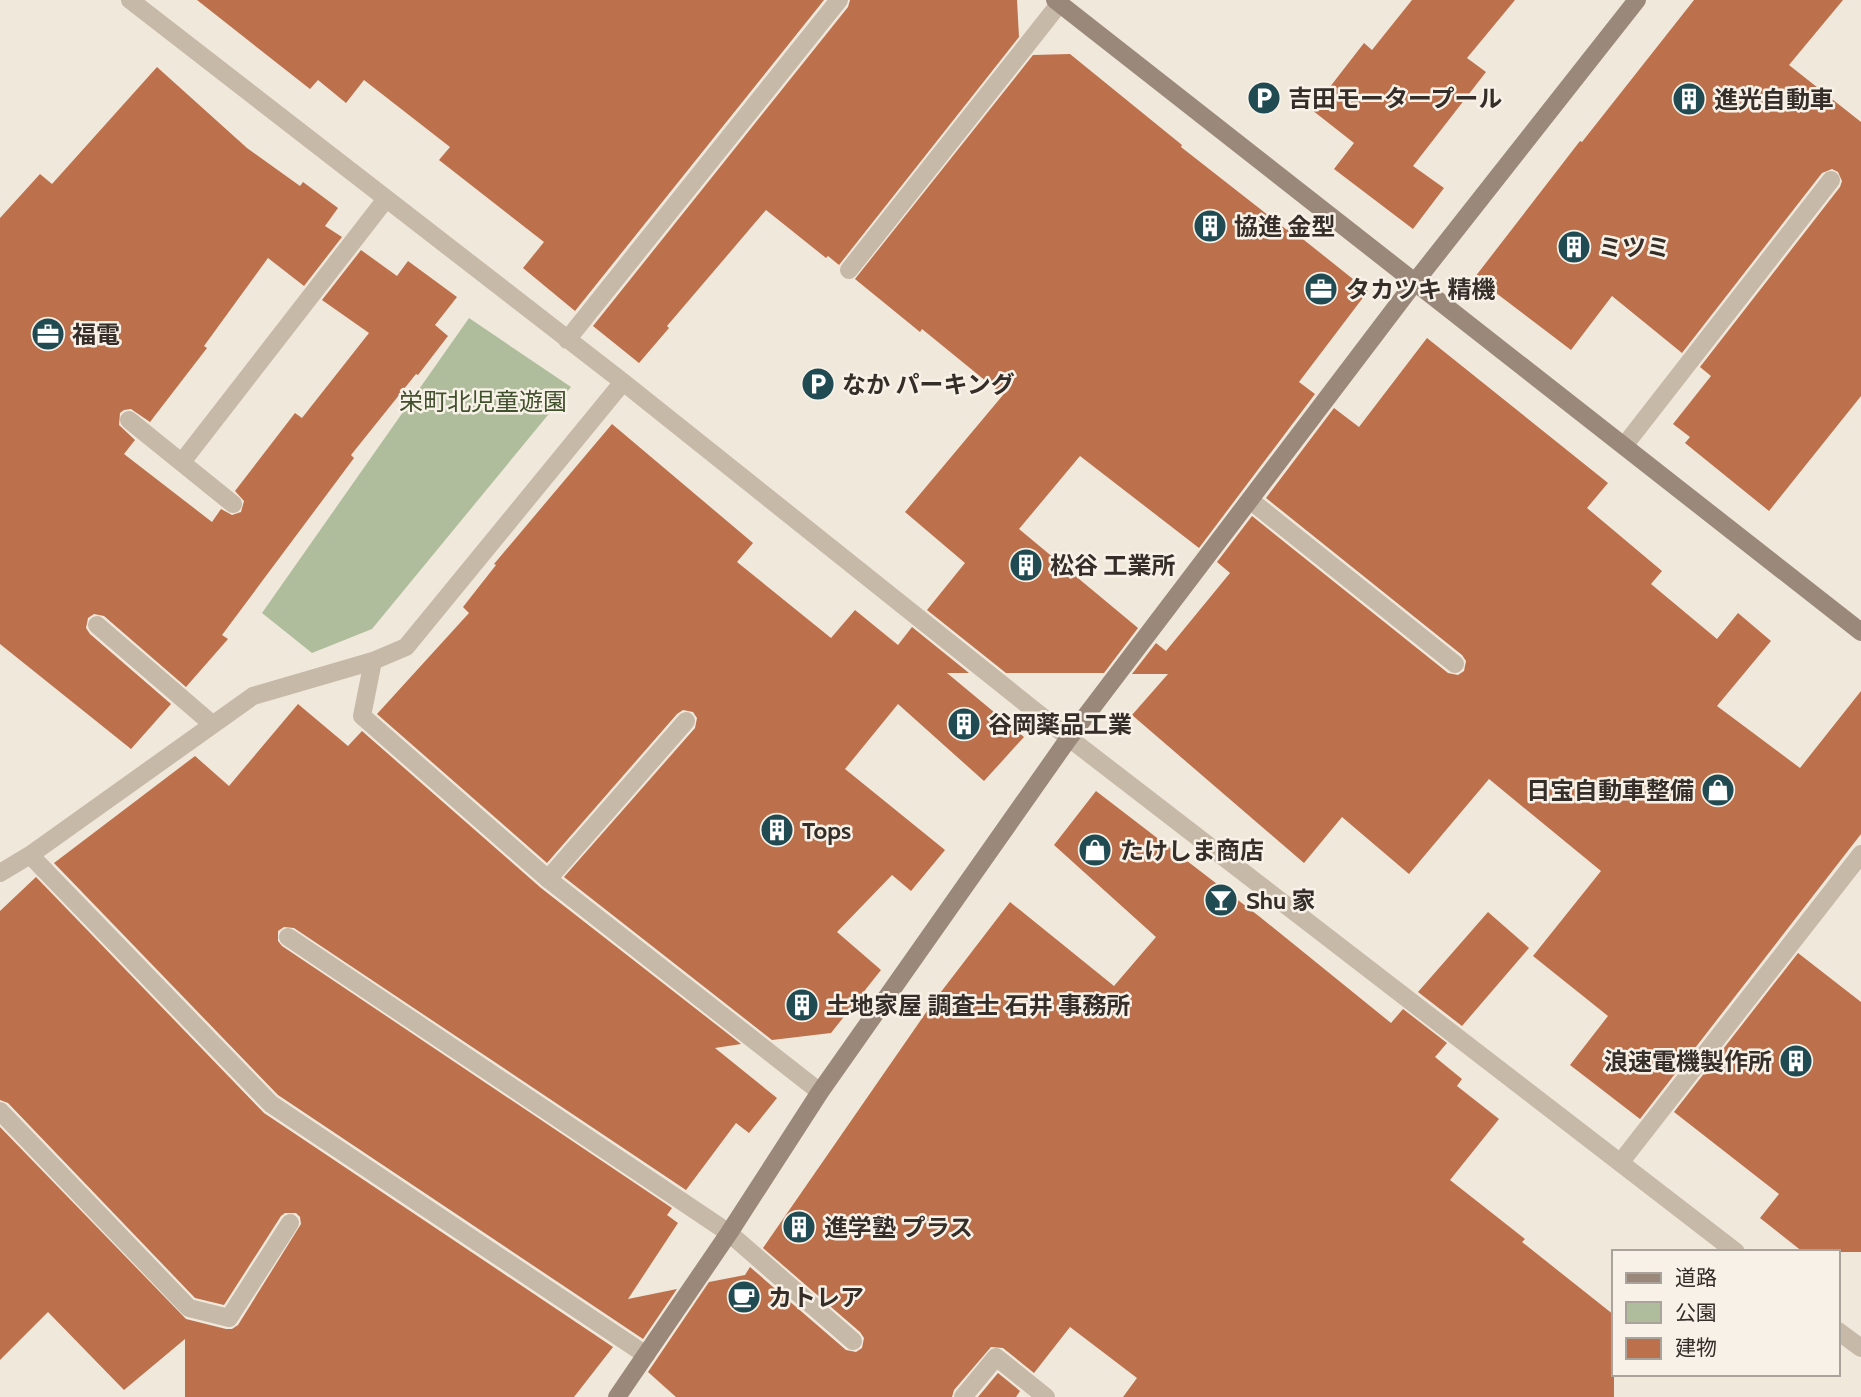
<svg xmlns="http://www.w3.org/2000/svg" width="1861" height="1397" font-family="Cabin,'Noto Sans JP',sans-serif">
<rect width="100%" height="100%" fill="#f0e8db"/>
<path fill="#afbd9c" d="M469 318 571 387 372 629 312 653 262 613Z"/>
<path fill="#bc714c" d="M197 0H824L575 311 523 268 544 242 439 160 450 147 364 80 346 103 318 80 310 89Z
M850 0H1017L1019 37 839 265 828 256 826 258 766 210 667 326 669 328 639 363 593 326 848 7Z
M1412 0H1515L1467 58 1486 72 1413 166 1444 188 1413 229 1334 169 1354 143 1312 110 1364 43 1372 50Z
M1694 0H1843L1789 65 1861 122V396L1769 511 1685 443 1690 437 1673 424 1711 376 1700 367 1840 187 1842 181 1838 172 1832 169 1822 173 1682 353 1612 296 1571 350 1475 277 1580 141 1582 142Z
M1070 54 1182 145 1181 147 1287 230 1289 228 1368 291 1299 382 1315 394 1199 548 1080 456 1019 529 1138 628 1104 673H1006L927 610 965 563 905 512 1003 395 922 329 920 332 855 279 1033 55Z
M157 67 247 148 300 186 303 182 338 208 325 226 342 237 304 286 268 258 204 346 207 348 150 422 131 409 124 410 120 413 119 425 135 440 124 454 212 522 221 509 232 515 241 512 244 501 235 491 295 413 302 418 369 333 322 300 361 250 397 276 408 261 457 297 435 325 448 336 418 375 416 374 351 455 354 458 222 635 228 639 186 687 104 616 94 614 88 618 86 628 90 634 171 704 131 749 0 644V218L40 174 52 184Z
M1427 338 1608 483 1587 508 1662 571 1651 584 1717 639 1738 613 1771 641 1717 706 1800 768 1861 691V834L1640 1119 1570 1065 1608 1016 1533 956 1601 871 1489 779 1409 874 1342 817 1304 863 1132 715 1168 674H1132L1156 643 1166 651 1230 573 1217 562 1252 516 1448 673 1458 675 1464 671 1466 661 1462 655 1266 498 1334 408 1359 427Z
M612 424 753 543 737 562 831 638 855 610 898 645 912 627 969 673H947L1024 737 984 781 898 704 845 769 945 850 911 891 892 875 837 932 881 970 831 1033 772 1040 564 877 695 728 697 718 693 712 683 710 677 714 547 863 377 714 469 613 463 607 496 565 494 564Z
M298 704 348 746 362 731 541 888 741 1044 715 1048 777 1098 749 1133 736 1123 686 1190 294 928 284 927 278 931V941L282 946 672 1208 667 1215 678 1223 628 1299 677 1289 643 1339 278 1095 54 863 195 756 229 786Z
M1096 791 1260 917 1391 1023 1403 1009 1447 1043 1435 1057 1462 1079 1457 1086 1499 1119 1450 1180 1525 1239 1522 1242 1614 1315V1397H1123L1137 1378 1070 1327 1034 1373 1003 1348 991 1347 954 1390 952 1397H676L648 1372 709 1282 745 1275 750 1267 846 1350 856 1352 862 1348 864 1338 860 1332 763 1248 934 1001 1010 902 1114 986 1156 937 1054 845Z
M36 877 264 1113 613 1347 574 1397H185V1339L124 1390 48 1312 0 1360V1127L186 1319 226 1329H232L238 1325 301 1224 300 1217 296 1213H285L281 1216 224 1305 195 1298 8 1103 0 1100V911Z
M1488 912 1529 948 1462 1026 1418 992Z
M1798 953 1861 1002V1252H1803L1760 1218 1779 1194 1674 1112Z
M998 1373 1020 1391 1016 1397H978Z"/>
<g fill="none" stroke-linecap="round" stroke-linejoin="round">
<path stroke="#c7b9a8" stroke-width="18" d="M849 270 1060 3
M129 420 233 504
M1624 446 1831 180
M182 462 386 199
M1250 500 1455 664
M97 625 212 724
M548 879 686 721
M729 1233 853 1341"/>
<path stroke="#c7b9a8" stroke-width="18" d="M130 0 623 382 1069 738 1736 1252
M567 340 839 0
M373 661 362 716 548 879 820 1092
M30 855 271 1104 646 1355
M0 873 30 855 253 696 373 661 406 647 623 382
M288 937 729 1233
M0 1111 189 1308 229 1318 290 1223
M1620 1163 1861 854
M1838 1331 1861 1348
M963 1397 996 1357 1046 1397"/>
<path stroke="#9a887a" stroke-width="18" d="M1055 0 1861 632
M617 1397 729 1233 820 1092 1069 738 1415 282 1637 0"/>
</g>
<defs>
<symbol id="parking-disc" viewBox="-11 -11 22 22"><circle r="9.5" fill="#214b52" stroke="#f8f1e7"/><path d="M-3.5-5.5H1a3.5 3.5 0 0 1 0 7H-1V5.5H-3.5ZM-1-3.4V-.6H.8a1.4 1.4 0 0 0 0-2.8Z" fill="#fff"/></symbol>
<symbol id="building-disc" viewBox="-11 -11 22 22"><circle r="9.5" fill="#214b52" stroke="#f8f1e7"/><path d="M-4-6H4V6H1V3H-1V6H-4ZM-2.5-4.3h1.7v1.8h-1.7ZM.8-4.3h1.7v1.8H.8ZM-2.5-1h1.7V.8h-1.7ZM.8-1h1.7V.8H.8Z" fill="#fff"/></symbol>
<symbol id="office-disc" viewBox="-11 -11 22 22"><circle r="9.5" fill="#214b52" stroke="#f8f1e7"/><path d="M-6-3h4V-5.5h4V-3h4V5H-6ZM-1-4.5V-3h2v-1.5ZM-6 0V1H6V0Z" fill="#fff"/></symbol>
<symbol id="shop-disc" viewBox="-11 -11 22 22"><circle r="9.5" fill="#214b52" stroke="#f8f1e7"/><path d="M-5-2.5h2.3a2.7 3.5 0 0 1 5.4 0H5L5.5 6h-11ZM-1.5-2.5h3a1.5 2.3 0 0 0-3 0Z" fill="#fff"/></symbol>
<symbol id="bar-disc" viewBox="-11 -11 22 22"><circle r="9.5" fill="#214b52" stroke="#f8f1e7"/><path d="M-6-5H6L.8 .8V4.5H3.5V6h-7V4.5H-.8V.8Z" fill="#fff"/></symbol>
<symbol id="cafe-disc" viewBox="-11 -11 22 22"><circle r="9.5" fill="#214b52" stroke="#f8f1e7"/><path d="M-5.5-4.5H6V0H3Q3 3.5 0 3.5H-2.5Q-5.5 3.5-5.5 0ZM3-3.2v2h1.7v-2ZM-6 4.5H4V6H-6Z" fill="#fff"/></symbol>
</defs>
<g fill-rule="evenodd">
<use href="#parking-disc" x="1245" y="79" width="38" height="38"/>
<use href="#building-disc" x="1670" y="80" width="38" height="38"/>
<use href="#building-disc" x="1191" y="207" width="38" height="38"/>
<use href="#building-disc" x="1555" y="228" width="38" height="38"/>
<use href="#office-disc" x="1302" y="270" width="38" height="38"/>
<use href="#office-disc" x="29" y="315" width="38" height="38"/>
<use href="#parking-disc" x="799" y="365" width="38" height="38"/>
<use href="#building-disc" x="1007" y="546" width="38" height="38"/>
<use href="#building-disc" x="945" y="705" width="38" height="38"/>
<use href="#shop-disc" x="1699" y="771" width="38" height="38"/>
<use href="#building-disc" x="758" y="811" width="38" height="38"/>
<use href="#shop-disc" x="1076" y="831" width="38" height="38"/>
<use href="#bar-disc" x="1202" y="881" width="38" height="38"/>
<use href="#building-disc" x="783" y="986" width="38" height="38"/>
<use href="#building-disc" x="1777" y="1042" width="38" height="38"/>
<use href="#building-disc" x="780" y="1208" width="38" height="38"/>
<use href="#cafe-disc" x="725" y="1278" width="38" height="38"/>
</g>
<g text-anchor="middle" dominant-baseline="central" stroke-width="5" stroke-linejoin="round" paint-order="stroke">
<g font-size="24" font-weight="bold" fill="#342d28" stroke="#f8f1e7" text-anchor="start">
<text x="1288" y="98">吉田モータープール</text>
<text x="1714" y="99">進光自動車</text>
<text x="1234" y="226">協進 金型</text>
<text x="1598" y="247">ミツミ</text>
<text x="1346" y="289">タカツキ 精機</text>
<text x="72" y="334">福電</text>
<text x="842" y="384">なか パーキング</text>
<text x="1050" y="565">松谷 工業所</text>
<text x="988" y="724">谷岡薬品工業</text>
<text x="1694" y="790" text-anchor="end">日宝自動車整備</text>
<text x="802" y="830">Tops</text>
<text x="1120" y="850">たけしま商店</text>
<text x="1246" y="900">Shu 家</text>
<text x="826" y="1005">土地家屋 調査士 石井 事務所</text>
<text x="1772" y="1061" text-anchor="end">浪速電機製作所</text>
<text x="824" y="1227">進学塾 プラス</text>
<text x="768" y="1297">カトレア</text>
</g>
<g font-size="24" fill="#41502d" stroke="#f8f1e7">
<text x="483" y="401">栄町北児童遊園</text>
</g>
</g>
<rect x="1612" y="1250" width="228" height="126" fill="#f8f1e7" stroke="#aaa39b" stroke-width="2"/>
<rect x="1626" y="1273" width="35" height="10" fill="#9a887a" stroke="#aaa39b" stroke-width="2"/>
<text x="1675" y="1285" font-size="21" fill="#342d28">道路</text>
<rect x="1626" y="1302" width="35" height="21" fill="#afbd9c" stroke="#aaa39b" stroke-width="2"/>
<text x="1675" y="1320" font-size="21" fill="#342d28">公園</text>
<rect x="1626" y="1338" width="35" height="21" fill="#bc714c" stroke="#aaa39b" stroke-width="2"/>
<text x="1675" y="1355" font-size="21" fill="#342d28">建物</text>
</svg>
